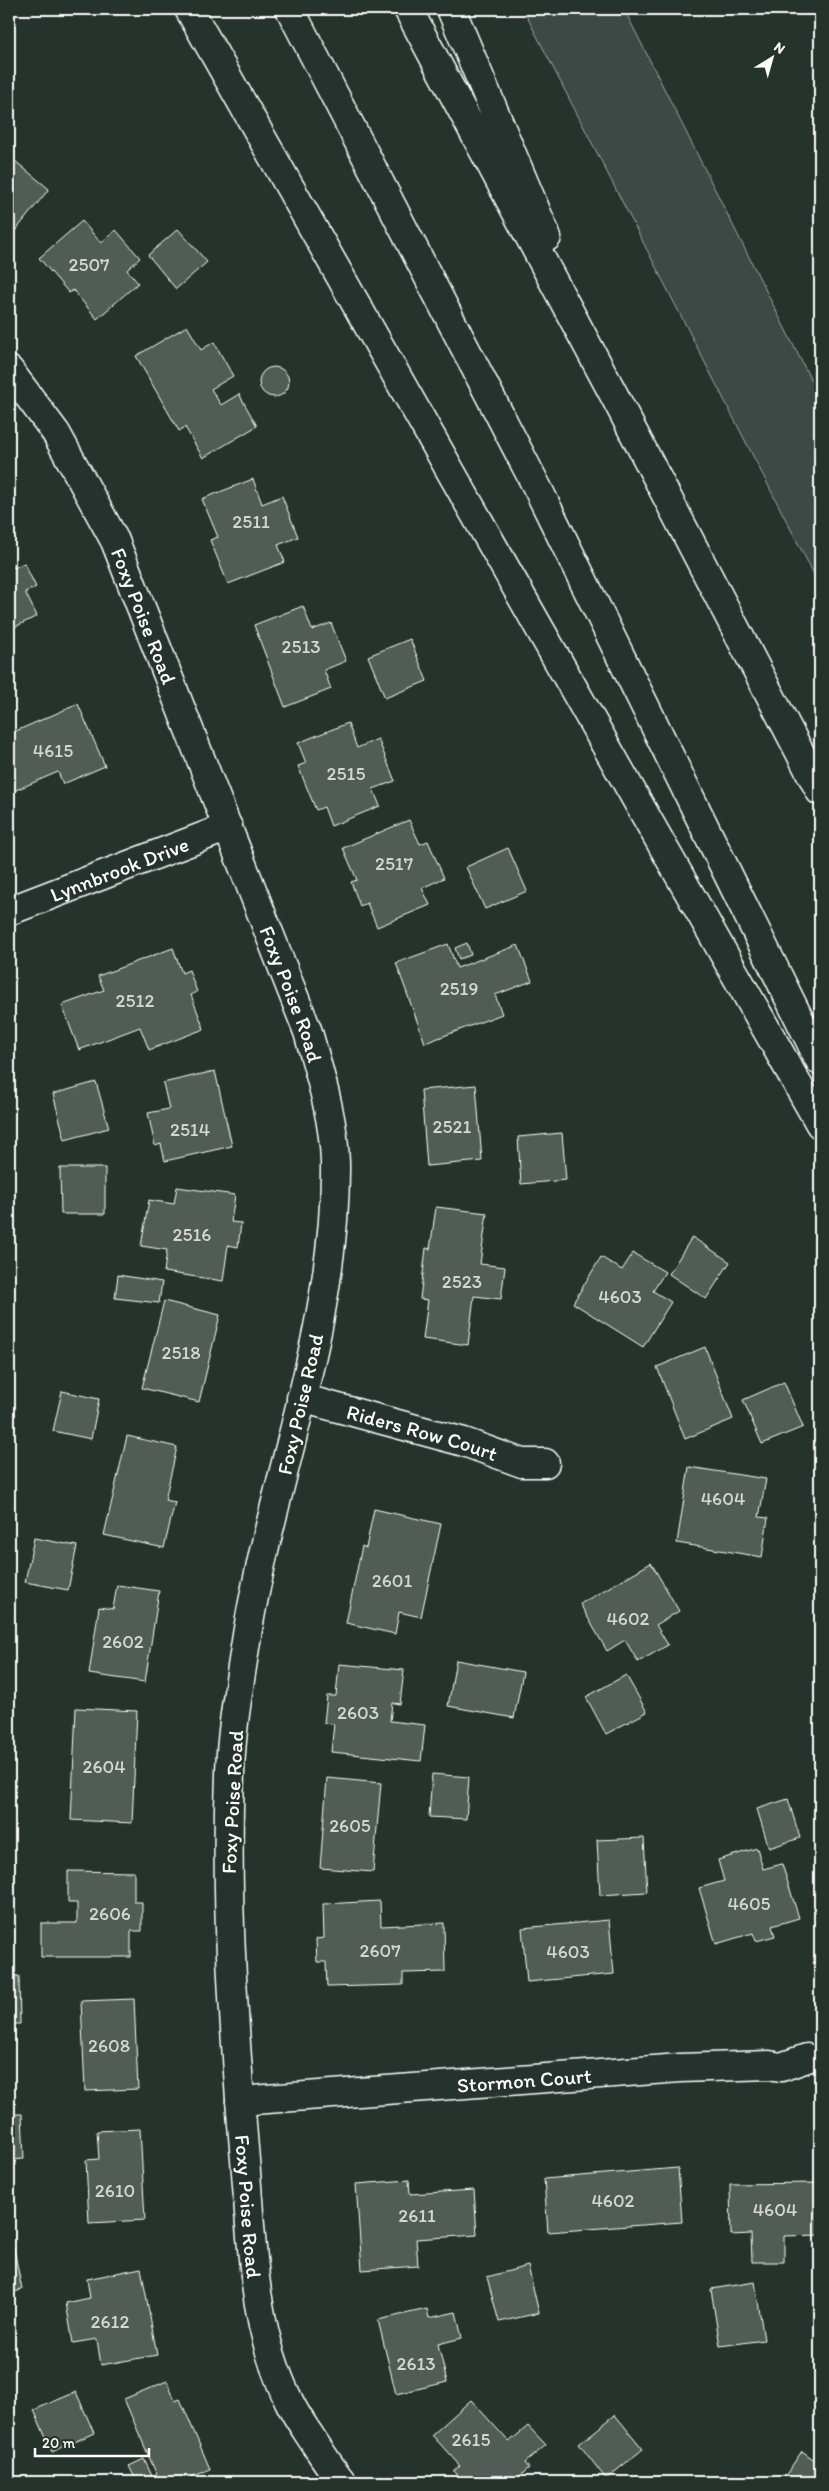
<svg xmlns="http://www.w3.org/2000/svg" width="829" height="2491" font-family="Itim,sans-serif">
<rect width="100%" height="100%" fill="#26332d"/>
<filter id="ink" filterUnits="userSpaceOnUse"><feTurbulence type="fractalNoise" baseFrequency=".02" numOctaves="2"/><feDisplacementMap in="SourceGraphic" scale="10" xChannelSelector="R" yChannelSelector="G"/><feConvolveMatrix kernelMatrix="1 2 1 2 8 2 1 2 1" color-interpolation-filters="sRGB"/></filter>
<g filter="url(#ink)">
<path fill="#3e4944" stroke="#9ea4a2" d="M523 9H624L820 398V586Z"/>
<path fill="#515c57" stroke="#fff" d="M9 156 49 189 16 230 9 224Z
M82 221 101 243 116 230 140 258 127 270 138 283 97 319 73 290 69 293 39 258Z
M178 229 207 262 176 289 148 255Z
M187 326 201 350 214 342 233 376 211 389 221 405 239 394 257 426 203 458 185 427 179 431 136 356Z
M259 382a15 15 0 1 1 30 0a15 15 0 1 1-30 0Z
M253 479 262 504 282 496 298 537 278 545 285 562 228 584 210 540 218 537 202 499Z
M9 558 14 568 24 563 36 587 25 592 37 616 9 630Z
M303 606 312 630 331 623 346 661 324 670 331 689 285 707 254 625Z
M410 639 427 681 385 698 368 656Z
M78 704 105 766 63 784 58 772 9 793V734Z
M348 723 357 748 378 739 395 781 373 789 380 806 331 826 324 807 316 810 298 766 306 763 298 743Z
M409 820 420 844 428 841 444 878 422 888 430 905 377 927 367 903 360 906 351 882 357 880 343 848Z
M508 848 527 891 485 909 466 867Z
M467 943 471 955 459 959 455 948Z
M448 944 457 968 518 945 532 981 495 995 502 1014 425 1043 396 963Z
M173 948 182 973 189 970 197 992 191 995 204 1029 149 1050 140 1027 79 1050 62 1005 104 990 98 976Z
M215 1071 232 1146 165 1161 161 1144 155 1146 148 1113 169 1109 163 1083Z
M96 1082 109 1128 65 1140 53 1094Z
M476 1085 482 1161 427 1166 421 1090Z
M562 1133 566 1180 521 1184 518 1137Z
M60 1168H105V1214H61Z
M177 1187 235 1195 231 1222 241 1223 238 1247 228 1245 223 1281 164 1272 167 1250 141 1246 149 1200 174 1204Z
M436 1207 487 1213 480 1264 505 1267 501 1299 474 1296 468 1345 423 1339 428 1300 420 1299 426 1248 430 1249Z
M692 1237 730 1262 706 1299 669 1274Z
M633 1253 665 1272 653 1291 671 1302 643 1347 573 1303 601 1257 622 1270Z
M118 1275 162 1282 159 1303 115 1298Z
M164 1301 220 1315 199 1402 142 1388Z
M705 1347 733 1419 685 1439 657 1367Z
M784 1382 803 1427 762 1444 743 1400Z
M62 1391 99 1399 91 1439 53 1431Z
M127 1436 177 1447 165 1500 175 1502 164 1548 104 1535Z
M689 1467 766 1479 759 1517 768 1518 762 1557 677 1543Z
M374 1509 441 1524 421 1617 399 1612 395 1634 346 1623 362 1546 366 1548Z
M34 1538 77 1546 68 1590 25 1582Z
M651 1563 679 1611 656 1625 668 1645 638 1662 625 1640 607 1651 580 1604Z
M117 1585 159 1591 145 1682 89 1674 99 1607 113 1609Z
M456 1660 523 1672 514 1718 448 1706Z
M339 1664 404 1670 400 1704 392 1703 390 1721 425 1725 421 1761 331 1752 334 1724 324 1723 327 1696H336Z
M626 1675 647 1712 606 1734 586 1697Z
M76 1708 137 1711 132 1823 71 1820Z
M432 1774 469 1777 466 1819 429 1817Z
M327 1778 381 1783 373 1872 320 1868Z
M788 1799 800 1838 769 1848 757 1809Z
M644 1838 647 1892 600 1895 597 1840Z
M757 1848 763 1869 782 1864 799 1918 772 1926 775 1936 756 1941 753 1933 716 1944 699 1888 724 1881 718 1860Z
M68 1871 134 1872V1902H142V1931H131V1957H41V1923H77V1903H68Z
M380 1901 381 1926 444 1923 445 1972 403 1973V1985L327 1987 326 1962H317L316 1939 324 1938 323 1904Z
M609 1920 614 1974 527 1982 522 1928Z
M9 1976H19L20 2024H9Z
M134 1999 138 2089 85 2091 81 2001Z
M9 2114H22L24 2159 9 2160Z
M140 2129 145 2220 89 2223 86 2160 99 2159 97 2131Z
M678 2168 682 2222 548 2232 544 2179Z
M409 2180 410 2194 474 2190 477 2235 416 2239 418 2266 362 2270 356 2184Z
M820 2183V2235L784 2236V2262H752L751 2234 731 2235 730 2184Z
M13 2244 22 2290 9 2293V2245Z
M528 2266 539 2313 499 2322 487 2277Z
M141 2268 157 2355 101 2365 97 2339 73 2343 66 2303 90 2298 87 2279Z
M755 2282 764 2340 720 2346 711 2289Z
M427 2309 429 2318 456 2312 462 2338 438 2344 447 2382 396 2394 378 2320Z
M167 2381 175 2401 180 2399 210 2469 181 2482H160L124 2399Z
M76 2392 94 2433 52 2452 34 2410Z
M471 2400 509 2442 528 2426 546 2445 525 2463 529 2468 513 2482H465L454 2471 460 2466 432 2435Z
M615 2415 643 2449 606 2479 579 2444Z
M802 2451 820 2464V2482H781Z
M144 2459 152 2476 137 2482 129 2466Z"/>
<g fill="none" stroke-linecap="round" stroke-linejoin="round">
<defs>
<g id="minor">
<path id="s1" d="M9 370 56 433 115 541 308 1032C320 1075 334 1119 335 1163 337 1332 268 1489 244 1654 238 1693 231 1733 230 1773 225 1902 234 2031 245 2160 252 2241 252 2327 289 2401 295 2414 304 2427 312 2439 322 2454 331 2469 342 2482"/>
<path id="s2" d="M9 911 228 827"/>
<path id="s3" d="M301 1398 464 1442 522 1463H545"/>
<path id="s4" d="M240 2101 680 2068 769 2065 781 2067 807 2058"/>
</g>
<path id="motorway" d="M189 9 820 1124
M290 9 539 491 820 1061
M408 9 614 395 820 791
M451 9 547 237"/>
</defs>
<use href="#minor" stroke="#fff" stroke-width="31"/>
<use href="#motorway" stroke="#fff" stroke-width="31"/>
<use href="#minor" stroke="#26332d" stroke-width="28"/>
<use href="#motorway" stroke="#26332d" stroke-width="28"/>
</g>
</g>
<g text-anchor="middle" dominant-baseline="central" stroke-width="4" stroke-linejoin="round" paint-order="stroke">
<g font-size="19" fill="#d4d6d5">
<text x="89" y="264">2507</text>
<text x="251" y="521">2511</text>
<text x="301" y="646">2513</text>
<text x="53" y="750">4615</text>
<text x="346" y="773">2515</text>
<text x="394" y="863">2517</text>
<text x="459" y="988">2519</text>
<text x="135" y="1000">2512</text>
<text x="452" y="1126">2521</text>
<text x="190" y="1129">2514</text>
<text x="192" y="1234">2516</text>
<text x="462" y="1281">2523</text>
<text x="620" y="1296">4603</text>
<text x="181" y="1352">2518</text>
<text x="723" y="1498">4604</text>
<text x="392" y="1580">2601</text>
<text x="628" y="1618">4602</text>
<text x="123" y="1641">2602</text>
<text x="358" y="1712">2603</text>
<text x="104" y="1766">2604</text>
<text x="350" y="1825">2605</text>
<text x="749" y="1903">4605</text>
<text x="110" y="1913">2606</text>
<text x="380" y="1950">2607</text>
<text x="568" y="1951">4603</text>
<text x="109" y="2045">2608</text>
<text x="115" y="2190">2610</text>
<text x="613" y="2200">4602</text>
<text x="775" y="2209">4604</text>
<text x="417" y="2215">2611</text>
<text x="110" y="2321">2612</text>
<text x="416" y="2363">2613</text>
<text x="471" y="2439">2615</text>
</g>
<g font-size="21" fill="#fff" stroke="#26332d">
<text stroke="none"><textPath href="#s1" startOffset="282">Foxy Poise Road</textPath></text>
<text stroke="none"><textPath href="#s2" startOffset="118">Lynnbrook Drive</textPath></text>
<text stroke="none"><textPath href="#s1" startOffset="688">Foxy Poise Road</textPath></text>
<text transform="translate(300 1404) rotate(-77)">Foxy Poise Road</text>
<text stroke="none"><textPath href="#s3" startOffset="126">Riders Row Court</textPath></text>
<text transform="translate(232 1802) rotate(-87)">Foxy Poise Road</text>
<text stroke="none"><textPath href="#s4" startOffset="285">Stormon Court</textPath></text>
<text stroke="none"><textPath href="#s1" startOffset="1918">Foxy Poise Road</textPath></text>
</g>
</g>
<rect width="829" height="2491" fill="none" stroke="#26332d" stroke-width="30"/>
<rect x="15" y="15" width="799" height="2461" fill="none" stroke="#fff" stroke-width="2" filter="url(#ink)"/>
<g transform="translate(772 58) rotate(37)" stroke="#26332d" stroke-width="4" paint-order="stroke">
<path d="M0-4L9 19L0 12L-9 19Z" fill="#ffffff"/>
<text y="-8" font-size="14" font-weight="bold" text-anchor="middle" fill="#ffffff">N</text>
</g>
<path d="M35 2448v8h114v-8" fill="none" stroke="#ffffff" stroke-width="2.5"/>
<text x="42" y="2448" font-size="15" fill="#ffffff" stroke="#26332d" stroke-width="4" paint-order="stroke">20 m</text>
</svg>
